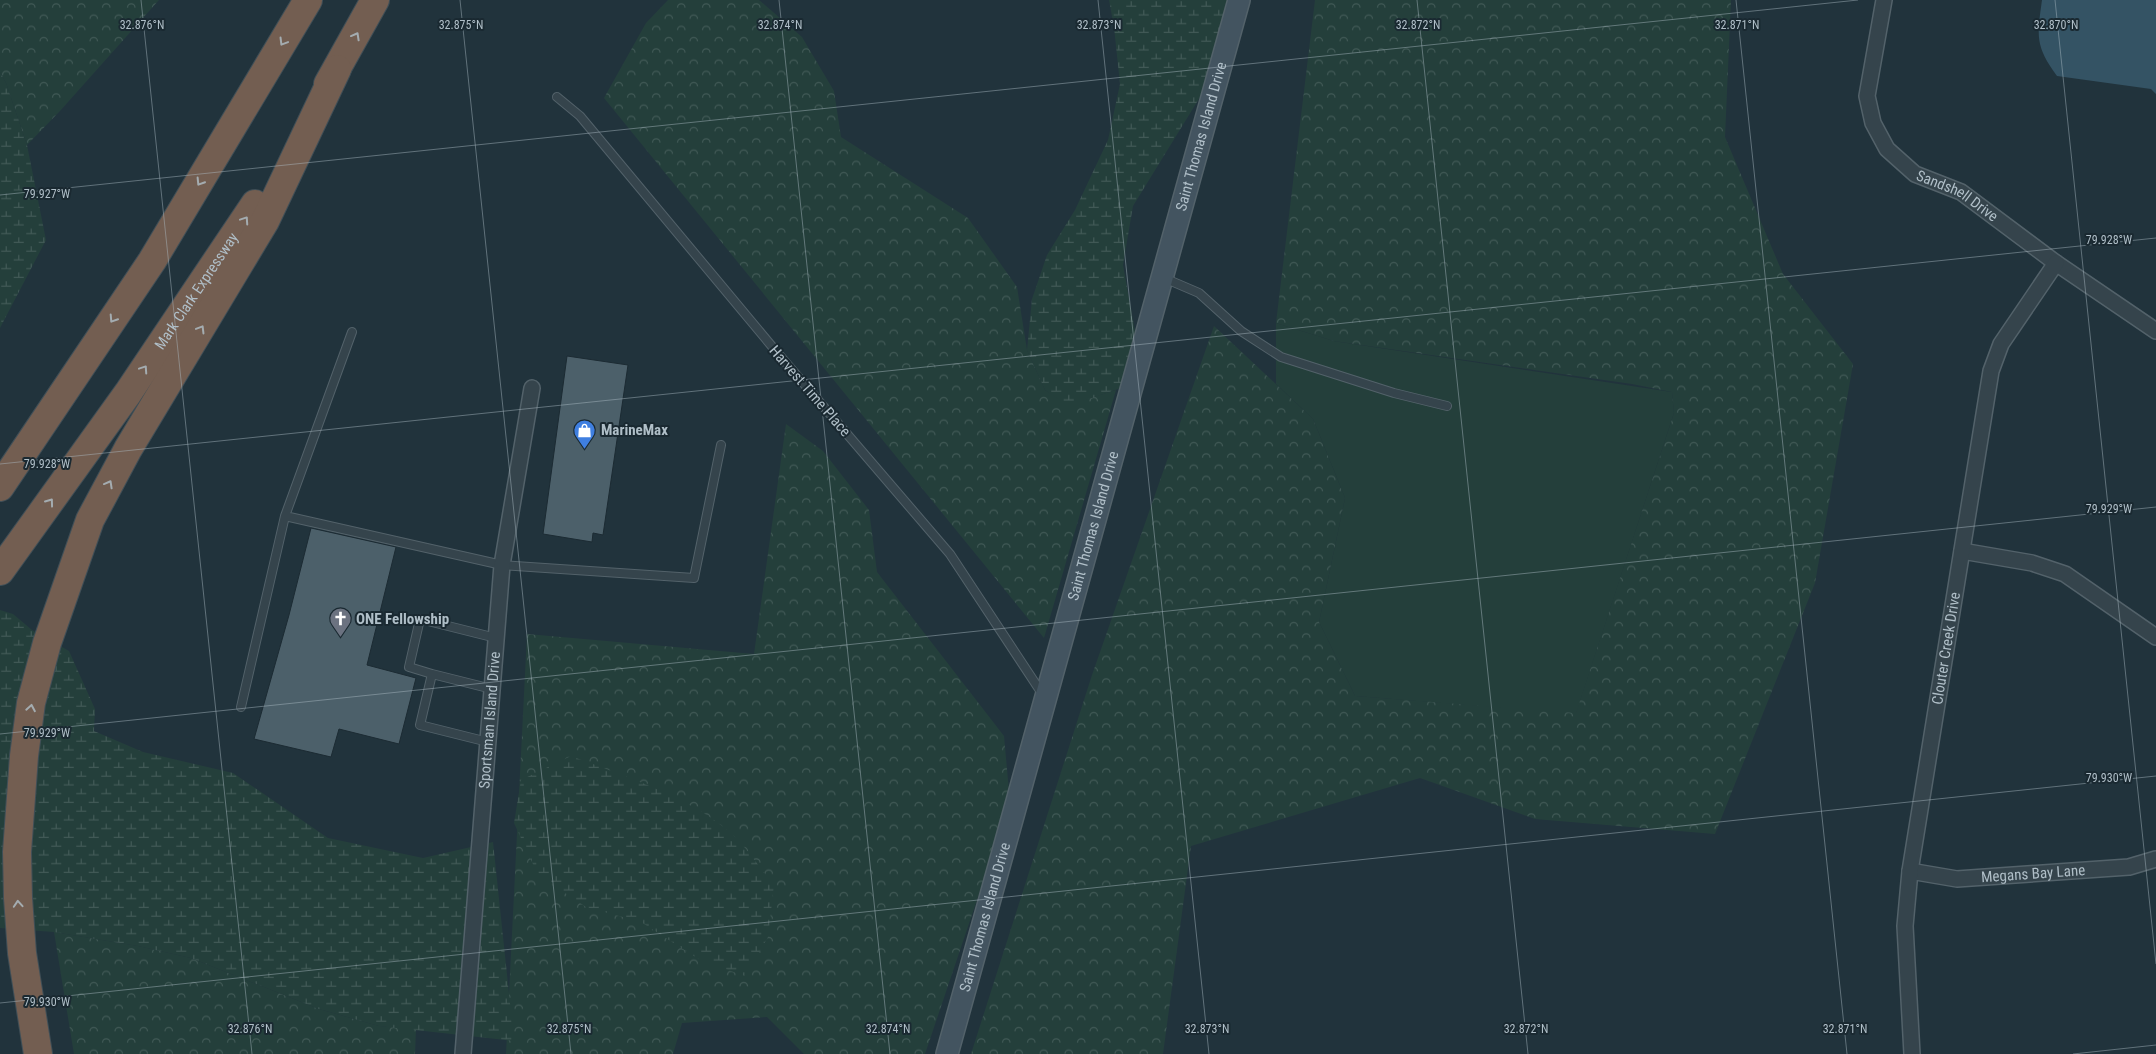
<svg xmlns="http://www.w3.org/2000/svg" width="2156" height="1054" font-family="'Roboto Condensed',sans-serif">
<defs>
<pattern id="forest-crowns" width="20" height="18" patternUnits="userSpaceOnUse" patternTransform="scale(1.25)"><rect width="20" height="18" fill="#243f3b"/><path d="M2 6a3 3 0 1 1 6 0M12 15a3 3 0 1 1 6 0" fill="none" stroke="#415956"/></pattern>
<pattern id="wetland-marsh" width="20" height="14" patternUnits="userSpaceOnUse" patternTransform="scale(1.25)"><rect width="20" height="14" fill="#243f3b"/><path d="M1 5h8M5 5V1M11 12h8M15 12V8" fill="none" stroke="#415956"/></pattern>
</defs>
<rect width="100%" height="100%" fill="#21333c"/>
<path fill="#243f3b" d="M1276 323 1334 341 1672 392 1674 413 1576 714 1355 696 1319 622 1345 498 1313 419 1276 384Z"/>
<path fill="url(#forest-crowns)" d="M0 0H159L60 111 27 145 6 83 0 72Z
M668 0H759L802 37 834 91 841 137 968 218 1017 287 1027 350 1045 390 1068 405 1116 390 1044 638 604 98 646 23Z
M1315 0H1731L1725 137 1783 274 1853 364 1815 583 1715 834 1535 819 1420 778 1191 846 1163 1054H971L1092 675 1214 326 1313 419 1345 498 1319 622 1355 696 1576 713 1674 413 1672 392 1632 384 1334 341 1276 323Z
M786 424 823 451 869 510 877 572 1004 736 1010 802 925 1054H804L767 1017 682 1023 673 1054H506L527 634 754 654Z
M54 932 138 946 191 958 319 1009 379 1026 416 1029 415 1054H74Z"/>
<path fill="url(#wetland-marsh)" d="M1109 0H1230L1205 89 1133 206 1123 265 1136 337 1124 387 1068 406 1045 390 1027 350 1032 299 1047 255 1075 210 1108 140 1120 84 1114 27Z
M0 72 6 83 27 145 46 240 0 328Z
M0 610 13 614 32 630 69 651 95 709 94 731 143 752 233 773 328 838 423 858 493 842 514 1041 379 1026 319 1009 191 958 138 946 54 932 0 928Z
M571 756C624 776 698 799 738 840 751 854 762 871 774 885L768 937 745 976 700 960 641 922 586 907 538 875 514 823 521 780Z"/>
<path fill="#345364" d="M2042 0H2156V94L2151 89 2057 76C2035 46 2037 36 2042 0Z"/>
<path fill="#4c606a" stroke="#1c2b33" d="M567 356 628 365 603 535 593 533 592 542 543 534Z
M311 528 396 547 367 665 416 678 399 744 339 729 331 757 254 739 289 615Z"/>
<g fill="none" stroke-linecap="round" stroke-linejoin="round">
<defs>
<path id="lane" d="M557 97 580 116 775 350 950 554 1043 695
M1164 278 1199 293 1241 331 1281 357 1394 393 1447 406
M352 332 285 516 502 565 694 578 721 445
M432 674 492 689
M241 707 285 516
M488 742 420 725 432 674 409 667 420 619 496 638"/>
<g id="street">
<path id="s1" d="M1884 0 1867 96 1873 123 1887 149 1915 174 1961 192 2056 263 2156 331"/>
<path d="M1962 551 2032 563 2065 574 2156 637"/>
<path id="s2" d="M1910 871 1957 879 2129 867 2156 859"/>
<path id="s3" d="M463 1054 502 565 532 388"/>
<path id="s4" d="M1912 1054 1905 926 1910 871 1991 371 2001 344 2056 263"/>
</g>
<g id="secondary">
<path id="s5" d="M947 1054 1239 0"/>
</g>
<g id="highway">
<path d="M328 84 375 0"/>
<path d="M0 487 152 261 308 0"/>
<path id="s6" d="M0 571 128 393 255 204"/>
<path d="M38 1054 22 953 18 898 17 852 24 756 31 703 47 643 90 520 128 449 265 221 337 69"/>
</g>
</defs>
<use href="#lane" stroke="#53626a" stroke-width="10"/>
<use href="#street" stroke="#53626a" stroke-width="18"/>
<use href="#secondary" stroke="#53626a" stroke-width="24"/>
<use href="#highway" stroke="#404f57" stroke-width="30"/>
<use href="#lane" stroke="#35444c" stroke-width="8"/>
<use href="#street" stroke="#35444c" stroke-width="15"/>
<use href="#secondary" stroke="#435460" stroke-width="21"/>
<use href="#highway" stroke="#735e51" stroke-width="28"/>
</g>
<defs><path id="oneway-chevron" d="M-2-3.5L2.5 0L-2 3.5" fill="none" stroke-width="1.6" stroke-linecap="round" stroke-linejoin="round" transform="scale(1.25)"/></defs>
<g stroke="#a4acb0">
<use href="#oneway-chevron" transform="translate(356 36) rotate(-61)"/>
<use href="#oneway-chevron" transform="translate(283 42) rotate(121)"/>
<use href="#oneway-chevron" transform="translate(200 182) rotate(122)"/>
<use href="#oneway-chevron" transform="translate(245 220) rotate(-56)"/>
<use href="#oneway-chevron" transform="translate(113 319) rotate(123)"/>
<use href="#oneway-chevron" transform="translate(201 329) rotate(-59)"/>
<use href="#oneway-chevron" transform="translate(144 369) rotate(-56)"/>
<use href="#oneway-chevron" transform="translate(109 484) rotate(-61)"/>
<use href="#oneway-chevron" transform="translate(50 502) rotate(-54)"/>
<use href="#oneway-chevron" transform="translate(31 708) rotate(-80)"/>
<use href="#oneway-chevron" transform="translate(18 904) rotate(-94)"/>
</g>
<path fill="none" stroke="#b0bfc8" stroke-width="1" stroke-opacity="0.45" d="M141 0 252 1054M460 0 571 1054M779 0 890 1054M1098 0 1209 1054M1417 0 1528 1054M1736 0 1847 1054M2055 0 2156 964M0 195 1858 0M0 464 2156 238M0 734 2156 507M0 1003 2156 776M2073 1054 2156 1045"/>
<defs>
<symbol id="shop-pin" viewBox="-11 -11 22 30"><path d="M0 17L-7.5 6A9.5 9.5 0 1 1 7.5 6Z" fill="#3f7fe0" stroke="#1a2931"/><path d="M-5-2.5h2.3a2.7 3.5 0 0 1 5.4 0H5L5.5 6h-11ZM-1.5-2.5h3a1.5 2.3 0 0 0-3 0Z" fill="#fff"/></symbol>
<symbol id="church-pin" viewBox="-11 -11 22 30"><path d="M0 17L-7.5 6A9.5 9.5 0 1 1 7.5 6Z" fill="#6b7280" stroke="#1a2931"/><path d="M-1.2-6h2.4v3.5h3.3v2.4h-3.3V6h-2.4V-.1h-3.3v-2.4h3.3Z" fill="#fff"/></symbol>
</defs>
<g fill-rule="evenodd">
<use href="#shop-pin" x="572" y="418" width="25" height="34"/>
<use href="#church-pin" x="328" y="606" width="25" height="34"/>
</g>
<g text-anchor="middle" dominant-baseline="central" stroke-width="4" stroke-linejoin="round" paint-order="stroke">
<g font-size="15" fill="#b0bfc8" stroke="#1a2931">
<text stroke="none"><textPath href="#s5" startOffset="952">Saint Thomas Island Drive</textPath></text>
<text stroke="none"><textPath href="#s1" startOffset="240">Sandshell Drive</textPath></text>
<text stroke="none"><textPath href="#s6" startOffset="342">Mark Clark Expressway</textPath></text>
<text transform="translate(810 391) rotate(49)">Harvest Time Place</text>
<text stroke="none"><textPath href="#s5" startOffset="548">Saint Thomas Island Drive</textPath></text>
<text stroke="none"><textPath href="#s4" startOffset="409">Clouter Creek Drive</textPath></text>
<text stroke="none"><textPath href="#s3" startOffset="335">Sportsman Island Drive</textPath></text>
<text stroke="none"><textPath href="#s2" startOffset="124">Megans Bay Lane</textPath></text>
<text stroke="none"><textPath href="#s5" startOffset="142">Saint Thomas Island Drive</textPath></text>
</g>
<g font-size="15" font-weight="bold" fill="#b0bfc8" stroke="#1a2931" text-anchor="start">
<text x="601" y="430">MarineMax</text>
<text x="356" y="619">ONE Fellowship</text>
</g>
</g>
<g font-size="12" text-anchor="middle" fill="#b0bfc8" stroke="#1a2931" stroke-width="4" stroke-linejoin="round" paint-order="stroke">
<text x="142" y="29">32.876°N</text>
<text x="461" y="29">32.875°N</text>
<text x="780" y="29">32.874°N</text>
<text x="1099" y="29">32.873°N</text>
<text x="1418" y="29">32.872°N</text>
<text x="1737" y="29">32.871°N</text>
<text x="2056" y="29">32.870°N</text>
<text x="47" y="198">79.927°W</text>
<text x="2109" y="244">79.928°W</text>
<text x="47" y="468">79.928°W</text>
<text x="2109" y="513">79.929°W</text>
<text x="47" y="737">79.929°W</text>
<text x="2109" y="782">79.930°W</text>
<text x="47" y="1006">79.930°W</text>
<text x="250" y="1033">32.876°N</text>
<text x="569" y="1033">32.875°N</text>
<text x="888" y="1033">32.874°N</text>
<text x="1207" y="1033">32.873°N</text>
<text x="1526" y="1033">32.872°N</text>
<text x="1845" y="1033">32.871°N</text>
</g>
</svg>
